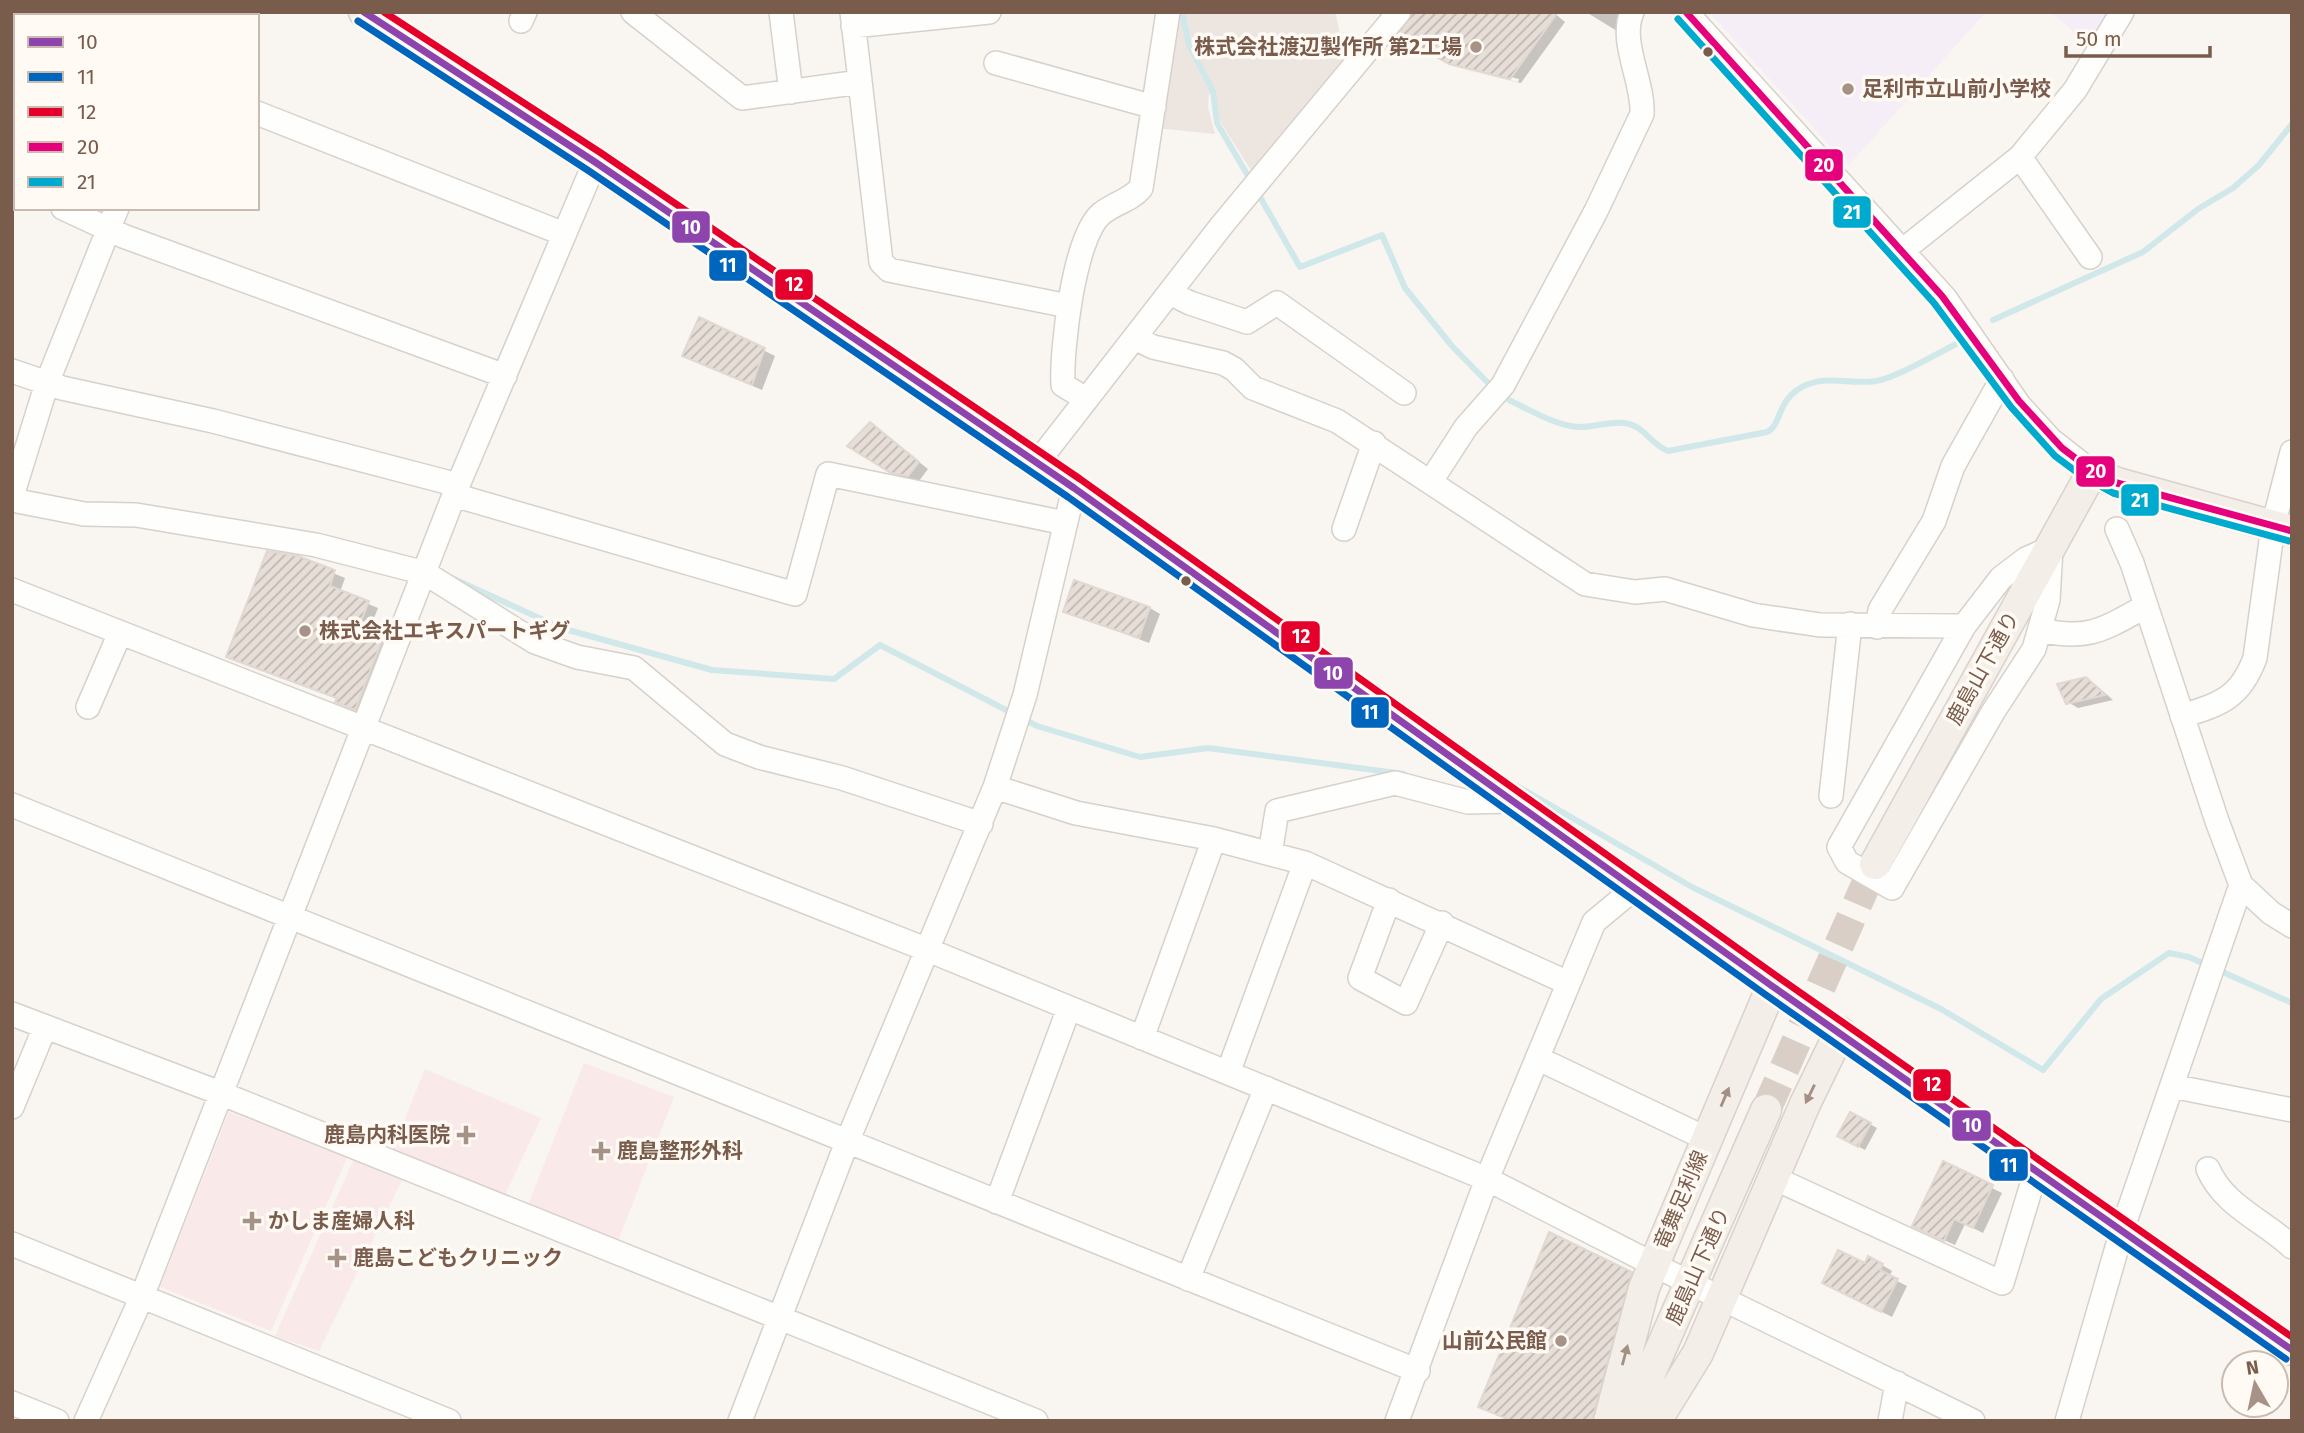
<svg xmlns="http://www.w3.org/2000/svg" width="2304" height="1433" font-family="'Fira Sans','Noto Sans JP',sans-serif">
<defs>
<pattern id="building-hatch" width="6" height="6" patternUnits="userSpaceOnUse" patternTransform="scale(1.75)"><rect width="6" height="6" fill="#e6ded7"/><path d="M-1 1l2-2M0 6l6-6M5 7l2-2" fill="none" stroke="#bfb7b1"/></pattern>
</defs>
<rect width="100%" height="100%" fill="#f9f5f0"/>
<path fill="#ede5e0" d="M1173 12H1335L1346 58 1252 172 1218 118 1216 94H1209L1208 107 1215 134 1156 128Z"/>
<path fill="#f6eef6" d="M1709 12H1986L1848 166Z
M2051 12H2114L2093 48Z"/>
<path fill="#fae9e9" d="M584 1063 674 1097 618 1241 528 1205Z
M425 1069 541 1118 505 1195 392 1151Z
M229 1112 348 1156 271 1331 160 1287Z
M354 1159 402 1180 319 1351 275 1336Z"/>
<path fill="#0003" d="M81 12H177L175 16H90Z
M1553 12 1565 22 1521 83 1461 69 1518 82 1519 79 1450 63Z
M1586 12H1629L1617 31Z
M12 84 16 85V173L12 171Z
M700 319 775 356 762 390 694 361Z
M871 424 928 469 919 481 903 478 850 445Z
M297 558 345 578 340 592 378 608 369 631 394 643 366 714 347 707 337 701 338 699 228 656Z
M1150 608 1160 614 1149 643 1065 611Z
M2085 679 2096 685 2113 700 2078 708 2068 702Z
M1851 1114 1877 1128 1865 1150 1839 1136Z
M1944 1164 2002 1193 1983 1233 1965 1224 1955 1245 1924 1231Z
M1865 1265H1882L1892 1271 1889 1277 1907 1286 1892 1317 1834 1288Z
M1631 1273 1645 1282 1608 1421H1510L1480 1407Z"/>
<g fill="none" stroke-linecap="round" stroke-linejoin="round">
<path stroke="#d0e8ea" stroke-width="6" d="M1182 12 1189 45 1213 91 1217 123 1251 181
M1256 190 1300 267 1382 235 1405 288 1452 346 1489 384
M1993 320 2143 252 2198 209 2233 188 2259 165 2292 124
M1509 400C1530 410 1556 426 1580 427 1595 427 1610 421 1624 423 1644 425 1650 444 1668 451L1767 432C1782 426 1776 398 1806 385 1830 375 1852 385 1876 381 1896 378 1938 353 1958 343
M452 578 561 628 712 670 834 679 880 645 1037 726 1140 757 1208 748 1404 774
M1517 786 1692 887 1941 1009 2043 1070 2101 999 2169 953 2189 957 2292 1003"/>
</g>
<path fill="url(#building-hatch)" stroke="#e2d8d2" stroke-width="2" d="M1413 12H1558L1510 79 1449 64 1398 35Z
M699 317 765 348 752 385 682 356Z
M870 422 919 462 908 476 891 473 847 446Z
M267 551 298 556 335 570 330 586 369 601 359 626 384 635 355 710 335 702 337 698 226 657Z
M1074 580 1150 607 1139 638 1063 612Z
M2086 677 2105 695 2066 704 2057 684Z
M1850 1112 1871 1123 1858 1147 1837 1136Z
M1943 1161 1993 1185 1973 1228 1954 1219 1944 1241 1912 1226Z
M1549 1232 1632 1272 1592 1421H1512L1478 1407Z
M1838 1250 1865 1263 1868 1256 1883 1264 1880 1270 1898 1279 1881 1312 1822 1283Z"/>
<g fill="none" stroke-linecap="round" stroke-linejoin="round">
<path stroke="#d9cfc7" stroke-width="30" stroke-dasharray="30 15" stroke-linecap="butt" d="M1766 1110 1875 864"/>
<defs>
<path id="minor" d="M633 12 742 98 860 82
M781 12 791 92
M852 12 881 262 889 270 1068 306
M1686 12 1945 298 2019 405 2051 440 2092 472
M12 13 20 16
M194 16 196 12
M521 21 525 12
M853 26 989 12
M996 63 1154 107
M257 113 564 234
M2020 157 2090 257
M12 185 16 187
M63 208 123 236 505 376
M1902 251 2020 157 2075 90 2122 12
M1170 293 1190 303 1247 322 1277 303 1404 393
M1135 338 1153 347 1223 363 1234 369 1253 388 1337 421 1585 584 1635 592 1665 589 1753 615 1820 625 1964 626
M12 371 62 388 213 421 458 485
M1086 399 1063 385C1061 350 1074 237 1101 214 1114 203 1130 201 1141 188L1168 12
M1037 463 1222 225 1399 12
M1431 481 1466 427 1503 385 1596 211 1642 114C1644 82 1619 42 1632 12
M454 495 795 594 828 474 1065 523
M12 496 47 383 117 208
M12 500 84 514 136 515 316 545 425 573 535 642 577 657 634 668 725 744 759 757 842 778 981 824
M1344 529 1374 443
M2117 529 2132 563 2217 821 2241 885 2271 913 2292 926
M2051 548 2048 600 2034 649 1993 712 1892 888 1847 862 1839 847 1964 626 2001 578 2026 559Z
M12 590 928 950 1487 1179 1690 1283 1973 1421
M1877 627 1880 610 1934 521 1953 466 2002 379
M2040 630C2089 641 2104 629 2146 606
M88 707 120 633
M2182 716C2221 704 2240 698 2255 658L2273 526 2292 452
M995 787 1076 813 1214 839 1305 863 1568 983
M1831 796 1850 624
M12 805 1418 1371
M1270 854 1277 811 1395 783 1468 802 1512 801
M1389 900 1360 978 1406 1003 1442 923
M12 1014 220 1093 1036 1421
M1142 1038 1214 839
M1537 1058 1707 1139
M1228 1073 1305 863
M2172 1086 2292 1110
M12 1107 45 1027
M2208 1169C2224 1206 2263 1220 2292 1247
M1774 1178 2002 1283 2036 1171
M997 1202 1069 1008
M12 1244 449 1421
M1188 1279 1266 1088
M12 1403 57 1421
M86 1421 143 1294 458 485 595 162
M740 1421 847 1142 995 787 1025 695 1074 488
M1397 1421 1487 1179 1594 922 1635 888
M1890 1421 1897 1383
M2067 1421 2122 1230 2241 885"/>
<path id="major" d="M364 12 595 162 1074 488 1772 986 2292 1350
M1875 864 2092 472 2117 483 2292 531
M1609 1421 1644 1288 1772 986
M1629 1421 1766 1110
M1656 1421 1698 1353 1805 1104 1840 1032"/>
</defs>
<use href="#minor" stroke="#d7d1cb" stroke-width="26"/>
<use href="#major" stroke="#dad1cc" stroke-width="33"/>
<use href="#minor" stroke="#fefefd" stroke-width="23"/>
<use href="#major" stroke="#f3eee8" stroke-width="30"/>
<defs>
<path id="bus-1" d="M364 12 595 162 1074 488 1772 986 2292 1350"/>
<path id="bus-2" d="M358 21 589 171 1068 497 1766 995 2286 1359"/>
<path id="bus-3" d="M384 12 601 153 1080 479 1778 977 2292 1337"/>
<path id="bus-4" d="M1686 12 1942 296 2019 401 2062 448 2087 467 2117 483 2292 531"/>
<path id="bus-5" d="M1678 19 1934 303 2011 407 2055 456 2082 476 2113 493 2289 541"/>
</defs>
<use href="#bus-1" stroke="#fffaf3" stroke-width="12"/>
<use href="#bus-2" stroke="#fffaf3" stroke-width="12"/>
<use href="#bus-3" stroke="#fffaf3" stroke-width="12"/>
<use href="#bus-4" stroke="#fffaf3" stroke-width="12"/>
<use href="#bus-5" stroke="#fffaf3" stroke-width="12"/>
<use href="#bus-1" stroke="#8e44ad" stroke-width="7"/>
<use href="#bus-2" stroke="#0065bd" stroke-width="7"/>
<use href="#bus-3" stroke="#e4002b" stroke-width="7"/>
<use href="#bus-4" stroke="#e5007d" stroke-width="7"/>
<use href="#bus-5" stroke="#00a9ce" stroke-width="7"/>
</g>
<defs><path id="oneway-solid" d="M-6-.8H1V-3.2L6.5 0L1 3.2V.8H-6Z" transform="scale(1.75)"/></defs>
<g fill="#a48f83">
<use href="#oneway-solid" transform="translate(1810 1094) rotate(116)"/>
<use href="#oneway-solid" transform="translate(1725 1097) rotate(-67)"/>
<use href="#oneway-solid" transform="translate(1625 1355) rotate(-75)"/>
</g>
<g fill="#a69286" stroke="#fffaf3" stroke-width="2.5">
<circle cx="1476" cy="47" r="7"/>
<circle cx="1848" cy="89" r="7"/>
<circle cx="305" cy="631" r="7"/>
<path d="M462.5 1124.5h7v7h7v7h-7v7h-7v-7h-7v-7h7z"/>
<path d="M597.5 1140.5h7v7h7v7h-7v7h-7v-7h-7v-7h7z"/>
<path d="M248.5 1210.5h7v7h7v7h-7v7h-7v-7h-7v-7h7z"/>
<path d="M333.5 1247.5h7v7h7v7h-7v7h-7v-7h-7v-7h7z"/>
<circle cx="1561" cy="1341" r="7"/>
</g>
<g fill="#7a5c4d" stroke="#fffaf3" stroke-width="2.5">
<circle cx="1708" cy="52" r="6"/>
<circle cx="1186" cy="581" r="6"/>
</g>
<g text-anchor="middle" dominant-baseline="central" stroke-width="7" stroke-linejoin="round" paint-order="stroke">
<g font-size="21" font-weight="bold" fill="#7a5c4d" stroke="#fffaf3" text-anchor="start">
<text x="1462" y="47" text-anchor="end">株式会社渡辺製作所 第2工場</text>
<text x="1862" y="89">足利市立山前小学校</text>
<text x="319" y="631">株式会社エキスパートギグ</text>
<text x="450" y="1135" text-anchor="end">鹿島内科医院</text>
<text x="617" y="1151">鹿島整形外科</text>
<text x="268" y="1221">かしま産婦人科</text>
<text x="353" y="1258">鹿島こどもクリニック</text>
<text x="1547" y="1341" text-anchor="end">山前公民館</text>
</g>
<g font-size="21" fill="#7a5c4d" stroke="#fffaf3">
<text transform="translate(1983 668) rotate(-61)">鹿島山下通り</text>
<text transform="translate(1681 1200) rotate(-67)">竜舞足利線</text>
<text transform="translate(1698 1266) rotate(-66)">鹿島山下通り</text>
</g>
</g>
<g stroke="#fffaf3" stroke-width="2.5">
<rect x="1804" y="148" width="40" height="34" rx="7" fill="#e5007d"/>
<rect x="1832" y="195" width="40" height="34" rx="7" fill="#00a9ce"/>
<rect x="671" y="210" width="40" height="34" rx="7" fill="#8e44ad"/>
<rect x="708" y="249" width="40" height="33" rx="7" fill="#0065bd"/>
<rect x="774" y="268" width="40" height="33" rx="7" fill="#e4002b"/>
<rect x="2075" y="455" width="41" height="33" rx="7" fill="#e5007d"/>
<rect x="2120" y="483" width="40" height="34" rx="7" fill="#00a9ce"/>
<rect x="1280" y="620" width="41" height="33" rx="7" fill="#e4002b"/>
<rect x="1313" y="656" width="41" height="34" rx="7" fill="#8e44ad"/>
<rect x="1350" y="696" width="40" height="33" rx="7" fill="#0065bd"/>
<rect x="1912" y="1068" width="40" height="34" rx="7" fill="#e4002b"/>
<rect x="1951" y="1109" width="41" height="33" rx="7" fill="#8e44ad"/>
<rect x="1988" y="1148" width="41" height="34" rx="7" fill="#0065bd"/>
</g>
<g font-size="19" text-anchor="middle" font-weight="bold" fill="#fff">
<text x="1824" y="172">20</text>
<text x="1852" y="219">21</text>
<text x="691" y="234">10</text>
<text x="728" y="272">11</text>
<text x="794" y="291">12</text>
<text x="2096" y="478">20</text>
<text x="2140" y="507">21</text>
<text x="1301" y="643">12</text>
<text x="1333" y="680">10</text>
<text x="1370" y="719">11</text>
<text x="1932" y="1091">12</text>
<text x="1972" y="1132">10</text>
<text x="2009" y="1172">11</text>
</g>
<rect width="2304" height="1433" fill="none" stroke="#7a5c4d" stroke-width="28"/>
<rect x="14" y="14" width="245" height="196" fill="#fffaf3" stroke="#cabbb1" stroke-width="2"/>
<rect x="28" y="37" width="35" height="10" fill="#8e44ad" stroke="#cabbb1" stroke-width="2"/>
<text x="77" y="49" font-size="21" fill="#7a5c4d">10</text>
<rect x="28" y="72" width="35" height="10" fill="#0065bd" stroke="#cabbb1" stroke-width="2"/>
<text x="77" y="84" font-size="21" fill="#7a5c4d">11</text>
<rect x="28" y="107" width="35" height="10" fill="#e4002b" stroke="#cabbb1" stroke-width="2"/>
<text x="77" y="119" font-size="21" fill="#7a5c4d">12</text>
<rect x="28" y="142" width="35" height="10" fill="#e5007d" stroke="#cabbb1" stroke-width="2"/>
<text x="77" y="154" font-size="21" fill="#7a5c4d">20</text>
<rect x="28" y="177" width="35" height="10" fill="#00a9ce" stroke="#cabbb1" stroke-width="2"/>
<text x="77" y="189" font-size="21" fill="#7a5c4d">21</text>
<g transform="translate(2255 1384) rotate(351)"><circle r="33" fill="#fffaf3" stroke="#cabbb1" stroke-width="2"/>
<path d="M0-5L12 26L0 18L-12 26Z" fill="#a69286"/>
<text y="-10" font-size="19" font-weight="bold" text-anchor="middle" fill="#7a5c4d">N</text>
</g>
<path d="M2066 46v10h144v-10" fill="none" stroke="#7a5c4d" stroke-width="3.5"/>
<text x="2076" y="46" font-size="21" fill="#7a5c4d" stroke="#fffaf3" stroke-width="5" paint-order="stroke">50 m</text>
</svg>
